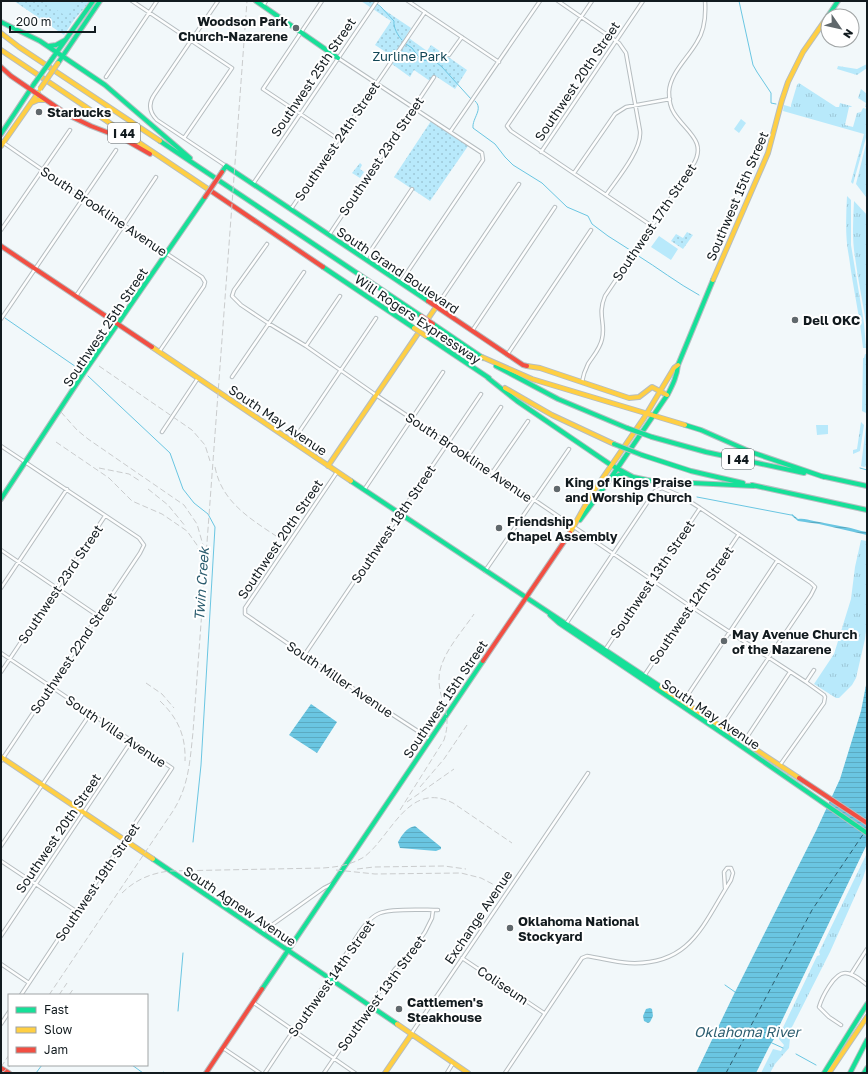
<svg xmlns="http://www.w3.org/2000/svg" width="868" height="1074" font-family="'Golos Text',sans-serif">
<defs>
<pattern id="grass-tufts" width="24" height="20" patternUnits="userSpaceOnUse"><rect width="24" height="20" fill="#b8e9fb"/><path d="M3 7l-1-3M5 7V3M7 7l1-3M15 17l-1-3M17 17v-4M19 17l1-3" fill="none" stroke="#9dc7d7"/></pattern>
<pattern id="park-dots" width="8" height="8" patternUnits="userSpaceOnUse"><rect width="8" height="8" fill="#b8e9fb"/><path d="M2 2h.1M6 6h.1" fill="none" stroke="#9dc7d7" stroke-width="1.8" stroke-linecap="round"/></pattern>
<pattern id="water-rules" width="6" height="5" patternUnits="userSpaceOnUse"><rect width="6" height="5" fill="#6ac6e2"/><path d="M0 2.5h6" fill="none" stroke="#5baac1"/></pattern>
</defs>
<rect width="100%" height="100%" fill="#f2f8fa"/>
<path fill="url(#grass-tufts)" d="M867 64V68L857 75 837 69 838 66 857 69Z
M799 83 836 107H839L840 103 851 106 852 107H849L845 125 853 127 857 113 861 112 863 108 867 109V134L853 184 851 182 864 134 783 111 784 105 791 107V105L797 85Z
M861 89 867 94V107H865L866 103 858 98Z
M867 140V196L866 197 856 184Z
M847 196 851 200V245L864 323 866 348H863C860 317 853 288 849 257 845 237 846 217 847 196Z
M854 201 867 215V331C864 306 858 282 855 257 852 239 853 220 854 201Z
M865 354H867V391L866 413 862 411 863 358H864Z
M861 422 864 425 860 451 853 454V450L857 449Z
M866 426 867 466 864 467 861 466Z
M861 540 867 541V624L865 639 856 678 852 685 839 698H836L814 684 834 654 851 599 855 567Z
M748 748 804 783 802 786Z
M867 853V865L863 878 830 952 791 1029 789 1048 775 1064 770 1073H761L773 1049 781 1051 784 1045 778 1038 817 956 820 955 819 952Z"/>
<path fill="url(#park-dots)" d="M14 1H90L74 20 64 35Z
M361 1H375L374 3 411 28 406 36 427 51 431 45 467 70 455 89 434 75 430 81 414 70 410 77 392 64 395 58 375 45 391 21Z
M431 121 468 146 430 201 394 177Z
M360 163 362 165 360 169 364 172 360 178 352 173Z
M687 232 693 235 683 249 671 241 676 234 683 238Z"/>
<path fill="#b8e9fb" d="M44 1H78L67 17Z
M741 119 746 123 739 133 734 129Z
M659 236 678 249 671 260 651 247Z
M816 425H828V434L817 435Z"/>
<path fill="url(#water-rules)" d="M792 514 798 519C804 518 808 520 814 521 824 523 835 525 845 527 853 528 859 531 867 532V535L819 524 798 521 791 515Z
M867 680V844L774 1037V1039L769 1047 756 1073H696L735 992 816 831 840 779 861 711Z
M311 704 337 722 317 753 289 735Z
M415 826 441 847V849L436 851 400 848 398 842C402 835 406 828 415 826Z
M650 1008 652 1009 653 1016 650 1022 648 1023 644 1021 643 1016 646 1009Z"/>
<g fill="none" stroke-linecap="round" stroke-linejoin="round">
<path stroke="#6ac6e2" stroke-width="1" d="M373 1 381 7 394 21C393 27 398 36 402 40
M739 1 753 65 757 72 771 93V103L776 104
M406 44 412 48 418 56 422 60 436 62 442 67 471 99
M475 101C484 109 472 118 473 128L495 144 505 157 513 165 542 183 567 207 588 216 592 224 608 236 630 250
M637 255C658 268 677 283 699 295
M5 318 82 371
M88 376 170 453 183 489 194 503 208 514 215 527 201 765 193 842
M860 468 867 470
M697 497 791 515
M725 985 735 992
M178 1011 183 953
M772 1043 783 1048
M796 1054 816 1065
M132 1065 143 1073
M36 1073 42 1065
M162 1073 163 1072"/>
<path stroke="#2d5e70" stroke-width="1" stroke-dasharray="5 4" stroke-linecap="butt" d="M726 1073 812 910 864 833"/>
<defs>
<path id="street" d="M132 1 232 68 184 138
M218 1 154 95C148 104 149 112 157 120L226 166
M322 1 263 89 338 139
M408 1 499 62
M558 1 619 43 626 53 640 131C642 150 617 179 606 195
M592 1 507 126 511 131 652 226
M263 6 266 1
M449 55 462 37
M338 58 482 153 483 160 400 283
M106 77 157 1
M450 132 540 1
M1 141 83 198 202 277 205 282 204 286 159 352
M541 152 643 1
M574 173 615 114 626 107 670 99
M253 184 377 1
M291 209 425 12
M1 230 70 130
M329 235 434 77
M267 244 234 290 232 296 241 305 268 323 306 346 376 395 533 499 690 606 806 682 824 695 825 697 824 703 780 765
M365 259 412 189
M76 296 156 177
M436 307 519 184
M1 319 116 150
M472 331 555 207
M306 346 340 296
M507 355 591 230
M232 377 304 272
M582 382C583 376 585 370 588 364 593 356 600 349 602 339 606 323 597 315 605 296L693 165C708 141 685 131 674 113 670 107 669 100 669 92 670 73 688 58 697 42 705 30 706 16 705 1
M162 432 198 378
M293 441 376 318
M1 446 139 538 144 545 140 553 1 761
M468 456 501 407
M337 472 245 608V614L376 704 430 739
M492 473 528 421
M364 490 443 372
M1 550 98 616
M485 571 569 449
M1 588 67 489
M566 624 655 491 662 488 681 496 700 508 811 583 815 587 811 595 719 731
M1 653 172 768 21 995
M603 653 700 508
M305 654 481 394
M1 672 105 516
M642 679 739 534
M806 682 814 670
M683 702 777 561
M743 743 790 672
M1 846 90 714
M1 861 76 911
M262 932 324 888 334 883
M1 936 132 740
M462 958 544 1013
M1 964 29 983
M851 974 867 949
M254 1003 355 1073
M1 1024 9 1012
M841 1025 829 1017 819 1007C822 997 834 973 845 973 853 973 861 980 867 985
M411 1034 588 773
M223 1048 260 1073
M265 1073C290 1035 316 997 342 960 352 946 364 919 380 913 393 908 423 910 438 910
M324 1073 395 969 411 952 425 932 432 918 433 910
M447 1073 453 1063
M505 1073 582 958 587 956C601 958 614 962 629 963 691 966 703 924 731 880L733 873 731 868H727L724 872 725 888"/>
<path id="fast" d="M256 1 338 58
M828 16 838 1
M1 22 40 41 105 85 190 158
M49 46 56 45 65 40
M52 59 93 1
M58 63 100 1
M1 134 34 84
M160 141 421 316
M222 172 226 166 428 301
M323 267 414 328
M433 324 483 358
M426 336 489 378
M496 366 558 399 627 428
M488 378 517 401 611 465 633 477 652 481 754 486
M685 425 701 430 751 452 824 477
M652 437 706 452 804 473
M642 455 691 471 743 483
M821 476 867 486
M612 478 621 474H626
M351 481 661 687
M752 485 867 510
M1 499 83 374 205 197
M580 520 608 482 668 394C673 384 677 376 678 365L713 280
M550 615 559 623 728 737 867 833
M153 859 397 1024
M262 989 483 661
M824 1073 867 1004
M850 1073 867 1040
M864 1073 867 1068"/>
<path id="slow" d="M1 33 19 47 160 141
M1 50 211 191
M31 103 38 100H44
M1 146 38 93
M713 280 768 153 782 100 788 82 803 52 828 16
M152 347 351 481
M482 357 532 379 685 425
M527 366 540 368 629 398 639 397 652 387 667 395
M505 388 552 415 614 444
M328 466 436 307
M570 533 591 495 644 418 674 368 678 365
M661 687 799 778
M1 757 153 859
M397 1024 468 1073
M385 1073 411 1035
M829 1073 867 1017"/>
<path id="jam" d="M1 67 11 76 68 115 91 126 122 138 150 154
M211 191 323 267
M1 246 152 347
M428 301 523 365 527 366
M483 661 570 533
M799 778 867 823
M1 1068 9 1073
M206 1073 262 989"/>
</defs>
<use href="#street" stroke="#b6bdc0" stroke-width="4.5"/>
<use href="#fast" stroke="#b6bdc0" stroke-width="6"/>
<use href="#slow" stroke="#b6bdc0" stroke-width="6"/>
<use href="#jam" stroke="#b6bdc0" stroke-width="6"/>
<use href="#street" stroke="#fdfefe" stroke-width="2.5"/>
<use href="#fast" stroke="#16e098" stroke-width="4"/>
<use href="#slow" stroke="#ffcf43" stroke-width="4"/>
<use href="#jam" stroke="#f24e42" stroke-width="4"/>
<path stroke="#cacccd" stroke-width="1" stroke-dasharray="6 3" stroke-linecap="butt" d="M99 366 192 430 205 445 210 461
M61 412 77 430 88 439 184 505 197 524 203 545
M56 442 109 478 132 501 162 514 187 531 197 545 202 563
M215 467C222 505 256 522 285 542
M99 468 129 474 140 481
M148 489 168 505 186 527
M146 683 162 694 174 708
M160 701C178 718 186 736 185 761
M420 787 444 759 467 725
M407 802 454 769
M400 810 444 740C453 712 439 703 439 679 439 656 462 632 474 614
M357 869 374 867 444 866 466 869
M336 870 375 874 461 873 481 878 504 890
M122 893C135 880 151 873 170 871L323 868C337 867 351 865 364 857 391 837 408 780 453 803L512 843
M49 995 173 811C189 786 190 760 193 732L247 1
M59 995 67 983
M69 995 74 988
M1 1067 9 1055
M2 1073 11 1065"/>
<defs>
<path id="fast-bridge" d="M34 84 52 59
M627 428 652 437
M614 444 642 455"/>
<path id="slow-bridge" d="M40 89 58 63
M414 328 426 336"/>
<path id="jam-bridge" d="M205 197 222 172
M421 316 433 324"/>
</defs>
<use href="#fast-bridge" stroke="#b6bdc0" stroke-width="6" stroke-linecap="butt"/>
<use href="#slow-bridge" stroke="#b6bdc0" stroke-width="6" stroke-linecap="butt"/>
<use href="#jam-bridge" stroke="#b6bdc0" stroke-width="6" stroke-linecap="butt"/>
<use href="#fast-bridge" stroke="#16e098" stroke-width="4"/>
<use href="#slow-bridge" stroke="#ffcf43" stroke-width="4"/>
<use href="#jam-bridge" stroke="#f24e42" stroke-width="4"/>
</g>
<g fill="#60686c" stroke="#fff" stroke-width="1.5">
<circle cx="296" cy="28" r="4"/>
<circle cx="39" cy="112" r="4"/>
<circle cx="795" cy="320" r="4"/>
<circle cx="557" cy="489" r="4"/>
<circle cx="499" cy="528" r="4"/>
<circle cx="724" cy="641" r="4"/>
<circle cx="510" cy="928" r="4"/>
<circle cx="399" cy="1009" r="4"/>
</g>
<g text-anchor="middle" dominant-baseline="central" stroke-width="4" stroke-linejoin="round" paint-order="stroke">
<g fill="#fff" stroke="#595f62" stroke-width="1">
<rect x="108" y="123" width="32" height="20" rx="3"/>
<rect x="722" y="449" width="32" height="20" rx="3"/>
</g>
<g font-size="12" font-weight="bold" fill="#121b1f">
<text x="124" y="133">I 44</text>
<text x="738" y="459">I 44</text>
</g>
<g font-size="13" font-weight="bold" fill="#121b1f" stroke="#fff" text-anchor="start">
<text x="288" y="21" text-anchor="end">Woodson Park<tspan x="288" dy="15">Church-Nazarene</tspan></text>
<text x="47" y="112">Starbucks</text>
<text x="803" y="320">Dell OKC</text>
<text x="565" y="482">King of Kings Praise<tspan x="565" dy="15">and Worship Church</tspan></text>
<text x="507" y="521">Friendship<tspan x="507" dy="15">Chapel Assembly</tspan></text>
<text x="732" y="634">May Avenue Church<tspan x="732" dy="15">of the Nazarene</tspan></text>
<text x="518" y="921">Oklahoma National<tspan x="518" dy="15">Stockyard</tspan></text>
<text x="407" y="1002">Cattlemen's<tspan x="407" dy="15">Steakhouse</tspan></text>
</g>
<g font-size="13" fill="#114656" stroke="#fff">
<text x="410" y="56">Zurline Park</text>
</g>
<g font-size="13" fill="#121b1f" stroke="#fff">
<text transform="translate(313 77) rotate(-56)">Southwest 25th Street</text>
<text transform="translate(577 81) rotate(-56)">Southwest 20th Street</text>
<text transform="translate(337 141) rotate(-56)">Southwest 24th Street</text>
<text transform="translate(381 156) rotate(-56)">Southwest 23rd Street</text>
<text transform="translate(737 196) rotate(-67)">Southwest 15th Street</text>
<text transform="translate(104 211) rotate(34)">South Brookline Avenue</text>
<text transform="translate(654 222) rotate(-56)">Southwest 17th Street</text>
<text transform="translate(398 270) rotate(34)">South Grand Boulevard</text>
<text transform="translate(418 319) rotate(34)">Will Rogers Expressway</text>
<text transform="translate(105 327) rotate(-56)">Southwest 25th Street</text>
<text transform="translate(278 420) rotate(34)">South May Avenue</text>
<text transform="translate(469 457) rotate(34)">South Brookline Avenue</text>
<text transform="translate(393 524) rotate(-56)">Southwest 18th Street</text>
<text transform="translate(280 539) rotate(-56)">Southwest 20th Street</text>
<text transform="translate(652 579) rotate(-56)">Southwest 13th Street</text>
<text transform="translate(60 584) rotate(-56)">Southwest 23rd Street</text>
<text transform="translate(691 605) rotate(-56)">Southwest 12th Street</text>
<text transform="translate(73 653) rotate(-56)">Southwest 22nd Street</text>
<text transform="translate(340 679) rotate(34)">South Miller Avenue</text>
<text transform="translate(445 699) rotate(-56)">Southwest 15th Street</text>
<text transform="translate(711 714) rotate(34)">South May Avenue</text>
<text transform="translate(116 731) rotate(34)">South Villa Avenue</text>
<text transform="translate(58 833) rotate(-56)">Southwest 20th Street</text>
<text transform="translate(97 882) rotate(-56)">Southwest 19th Street</text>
<text transform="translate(240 906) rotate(34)">South Agnew Avenue</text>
<text transform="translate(478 917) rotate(-56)">Exchange Avenue</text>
<text transform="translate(331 978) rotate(-55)">Southwest 14th Street</text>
<text transform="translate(503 985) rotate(34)">Coliseum</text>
<text transform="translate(381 993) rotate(-54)">Southwest 13th Street</text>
</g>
<g font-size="14" font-style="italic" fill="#2d5e70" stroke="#fff">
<text transform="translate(201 584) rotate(-86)">Twin Creek</text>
<text x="747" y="1031">Oklahoma River</text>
</g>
</g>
<rect width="868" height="1074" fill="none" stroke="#121b1f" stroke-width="4"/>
<rect x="8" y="994" width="140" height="72" fill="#ffffff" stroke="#a0a4a5"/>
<rect x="16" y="1007" width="20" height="6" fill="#16e098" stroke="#a0a4a5"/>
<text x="44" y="1014" font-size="12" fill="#121b1f">Fast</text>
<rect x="16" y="1027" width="20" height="6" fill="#ffcf43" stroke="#a0a4a5"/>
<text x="44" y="1034" font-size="12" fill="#121b1f">Slow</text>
<rect x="16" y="1047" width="20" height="6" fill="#f24e42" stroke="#a0a4a5"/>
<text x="44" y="1054" font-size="12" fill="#121b1f">Jam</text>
<g transform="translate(840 28) rotate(124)"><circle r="19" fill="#ffffff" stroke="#a0a4a5"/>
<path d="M0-3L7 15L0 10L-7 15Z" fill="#60686c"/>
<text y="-6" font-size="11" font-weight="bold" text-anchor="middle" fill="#121b1f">N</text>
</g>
<path d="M10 26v6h85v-6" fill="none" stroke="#121b1f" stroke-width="2"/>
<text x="16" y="26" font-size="12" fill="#121b1f" stroke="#ffffff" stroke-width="3" paint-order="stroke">200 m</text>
</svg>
